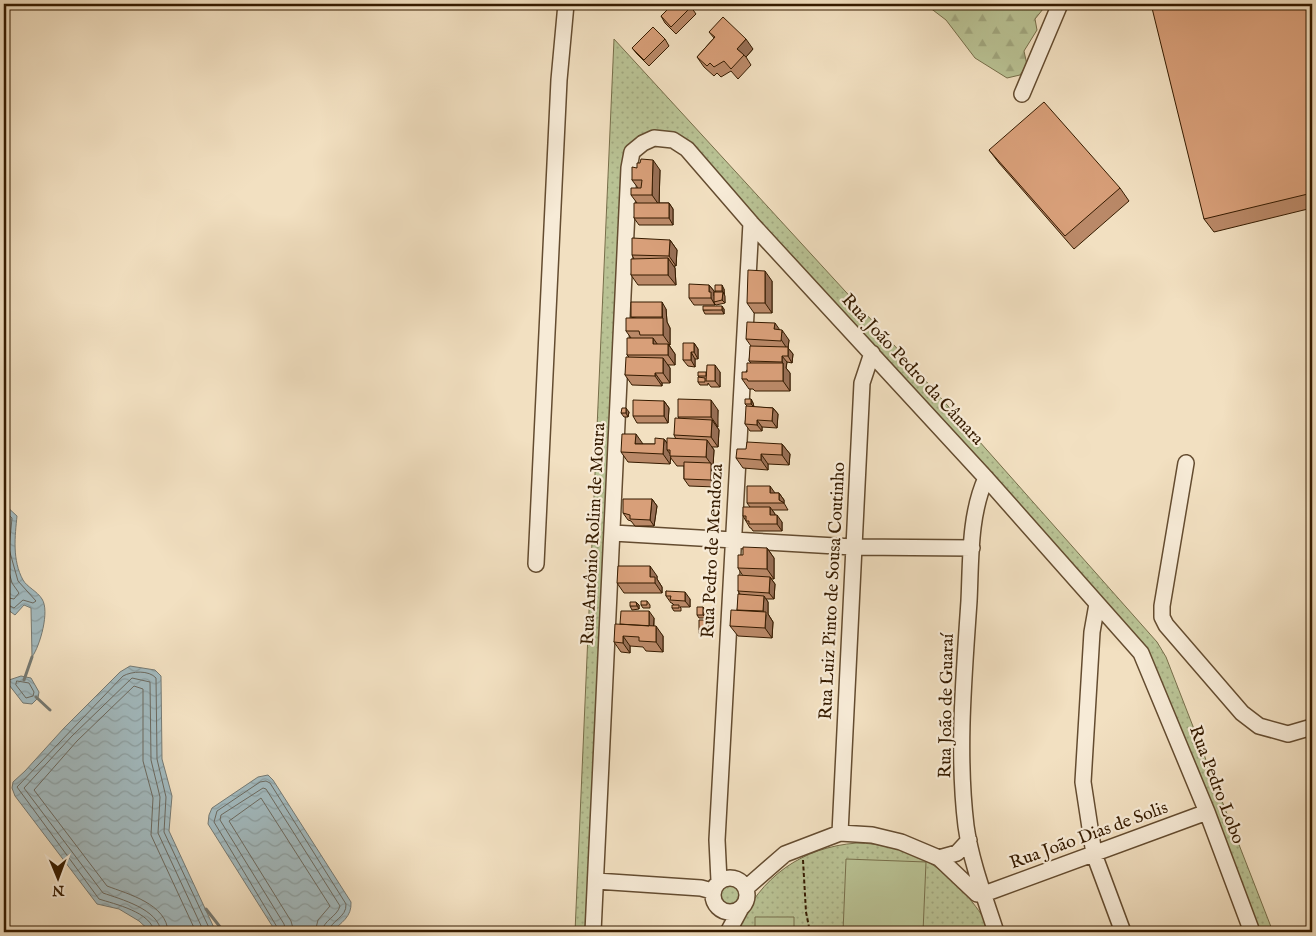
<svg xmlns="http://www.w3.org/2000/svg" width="1316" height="936" font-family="'IM FELL English',serif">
<defs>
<pattern id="forest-firs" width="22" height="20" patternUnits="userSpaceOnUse" patternTransform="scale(1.25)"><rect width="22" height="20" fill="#b9c294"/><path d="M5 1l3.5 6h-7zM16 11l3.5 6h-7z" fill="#a0a67e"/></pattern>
<pattern id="park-dots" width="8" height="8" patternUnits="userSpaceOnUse" patternTransform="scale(1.25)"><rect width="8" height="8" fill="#b9c294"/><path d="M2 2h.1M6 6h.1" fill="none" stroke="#a0a67e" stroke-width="1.8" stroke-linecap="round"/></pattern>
<pattern id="water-waves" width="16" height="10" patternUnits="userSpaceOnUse" patternTransform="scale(1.25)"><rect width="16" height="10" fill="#a2babf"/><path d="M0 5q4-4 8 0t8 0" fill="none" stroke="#8c9fa2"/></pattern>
</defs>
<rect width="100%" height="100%" fill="#f2e0c1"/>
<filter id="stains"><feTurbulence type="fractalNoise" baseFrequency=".004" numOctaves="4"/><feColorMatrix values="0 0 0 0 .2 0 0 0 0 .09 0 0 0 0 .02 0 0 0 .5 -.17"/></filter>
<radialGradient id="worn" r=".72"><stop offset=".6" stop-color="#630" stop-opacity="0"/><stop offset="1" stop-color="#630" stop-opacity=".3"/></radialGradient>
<path fill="url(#forest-firs)" stroke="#776e4a" d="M925 4H1047L1035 19 1037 30 1024 51 1027 65 1020 75 1007 78 975 58 946 20Z"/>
<path fill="url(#park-dots)" stroke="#776e4a" d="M614 39 878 327 1157 642 1166 657 1273 932H1259L1173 709 1153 663 1049 542 864 334 686 140 637 143 589 932H575Z
M857 843C904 844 941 863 970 899 978 910 986 918 988 932H746L738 928C760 877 802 847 857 843Z
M716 895a14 14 0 1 1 28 0a14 14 0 1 1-28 0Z"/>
<path fill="#b9c294" stroke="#776e4a" d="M846 859 926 862 923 932H843Z
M755 917H794V932H755Z"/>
<path fill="url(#water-waves)" stroke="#767a73" d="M4 504 17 516C15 536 12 560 23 580 27 587 37 591 42 599 50 611 40 646 32 657L31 608 24 605 15 615 4 607Z
M130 666 155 670 161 676 162 759 172 796 169 831 216 932H151L139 921 119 909 97 904 15 796 12 788 13 782 25 771 64 728 120 672Z
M21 676 31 678 39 692 38 698 32 704 23 703 6 681Z
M268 775 273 780 351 902C352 917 341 923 331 932H276L208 824 209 815 212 808 258 777Z"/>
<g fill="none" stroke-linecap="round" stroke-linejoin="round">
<path stroke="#6c6a60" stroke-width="1" d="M4 511 12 518 9 549 18 581 36 601 33 603 23 600 14 608 4 603
M4 554 12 583 19 593 14 599 4 597
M17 681 29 683 34 692 33 696 26 698 16 685Z
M154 932C152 912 114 904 99 899L17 787 123 676C132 671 149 670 156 678L157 759 166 797 164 832 211 932
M161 932C159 909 120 899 103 893L24 788 72 736 132 678 150 682 151 760 160 797 158 833 204 932
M168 932C167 904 128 894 107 886L34 790 77 741 134 686 143 689V761L153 798 151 835 196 932
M280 932 214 822 217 811 260 782 266 781 270 783 346 904C347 918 330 920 329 932
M286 932 284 924 220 820 221 815 263 788 266 789 340 906C337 917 323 920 322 932
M294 932 291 921 229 821 261 798 330 906 318 920 315 932"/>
<path stroke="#767a73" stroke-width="3" d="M24 680 32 657
M36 697 50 710
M206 909 224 932"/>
<defs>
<path id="minor" d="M1022 94 1060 4
M1186 463 1162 606V617L1166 625 1242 713 1259 726 1288 734 1312 727
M986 478C969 515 971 561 969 601 964 676 957 752 966 826 971 862 985 898 996 932
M613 533 853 547 972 548
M536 564 559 80 566 4
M1097 604 1092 632 1083 782 1094 854 1123 932
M840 833 862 383 872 353
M939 858 957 853 969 840
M713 895a17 17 0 1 1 34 0a17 17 0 1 1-34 0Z
M596 881 701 888 712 891
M719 881 717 840 751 223
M746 888 785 854 840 833 872 835 901 842 939 858 977 894H984L1207 812
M593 932 629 168 632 152 643 143 654 138 673 140 687 149 751 223 986 478 1141 653 1207 812 1252 932
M728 932 740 910"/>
</defs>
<use href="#minor" stroke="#644c30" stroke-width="18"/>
<path stroke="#351b00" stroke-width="2" stroke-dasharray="4 2.5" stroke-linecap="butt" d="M803 860 806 912 810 932"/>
<use href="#minor" stroke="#f7ebd7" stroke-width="15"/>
</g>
<path fill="#ba8968" stroke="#351b00" d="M1312 4V208L1214 232 1204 219Z
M691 7 696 14 676 34 665 23 661 16Z
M709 32 753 49 746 57 751 65 738 79 731 71 721 77 717 73 714 76 704 67 697 57 714 38Z
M665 39 669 46 649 66 637 54 632 48Z
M989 150 1120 188 1129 201 1074 249 999 163Z
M637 168 660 170 659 203H669L673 209V225H639L634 218 637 203 631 195 638 188 632 180Z
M670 240 677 250 676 266H674L675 268 676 285H638L631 275 634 259 632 255Z
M772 281V313H754L747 303Z
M709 285 714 291V297L715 292V291L724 289 725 303 716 305 715 304V305H694L689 298Z
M666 309 667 322 670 328V345H669L675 354V365H668L670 368V383H662V386L632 385 625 375 629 357 627 355 631 338 626 331 631 318Z
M724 309V314H705L703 310Z
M779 330 789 340 788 348 793 354 792 363 787 362 786 368 790 373V391H755L753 389H749L742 379 751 363 749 361 751 346 746 339Z
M694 343 698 349V359H695V367L688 366 683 360Z
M720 372V387H711L708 383V385H700L698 382 700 378 698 376Z
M751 399 753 403 754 407 773 408 778 414 777 428 762 427V431H750L745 424 747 406 745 404Z
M664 401 669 408 668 423H637L633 416Z
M718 410 717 427 719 430 718 447H712L714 450 713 466 716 469V487L689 486 684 479V466H677L670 457V464L628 462 621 452 642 444H655L664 439 667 443 676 439 674 435 679 418 678 417Z
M629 412 628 417H624L621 413Z
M782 444 790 454 789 465 768 464V470L743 468 736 458Z
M775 493H779L784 500V503L788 510H772L775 514V515L782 522V531H753L751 528H750L743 516 750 507 747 503Z
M652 499 657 506 654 526H635L631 521 628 520 623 513Z
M767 548 774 558V579H771L775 584 774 599H766L768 602V614L773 622 772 638 738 636 730 626 738 611 737 610 740 594 738 591 743 576 738 568 743 555Z
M657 576V579L662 587V593H624L617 583Z
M666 591 690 599V607H680L681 608V611H674L672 608 674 605 672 603H671L666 596Z
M647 601 650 605V608H643L641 605Z
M639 605V609L632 610 630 606Z
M706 611V618H699L697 615Z
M654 618V626L663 636V652L646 651 643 647 630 646V653L621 652 614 642 620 624Z
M709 624 708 636H701L699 633Z"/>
<path fill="#976f55" stroke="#351b00" d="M746 39 753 49 746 57 737 49Z
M653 160 660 170 659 205 652 195Z
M669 203 673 209V225L669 218Z
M670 240 677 250 676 266 669 256Z
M668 258 675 268 676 285 668 275Z
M765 271 772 281V313L765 303Z
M709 285 714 291V296L716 298 714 302 715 305 711 298 709 292Z
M722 285 724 289V294L722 291Z
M723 292 725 296V303L722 300Z
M662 302 666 309 667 322 670 328V345L663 335Z
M722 306 724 309V314L722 310Z
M775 323 782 333V330L789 340 788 348 793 354 792 363 788 356V350L774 329Z
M653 338 660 348 653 344Z
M694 343 698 349V359L694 352Z
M668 344 675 354V365L668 355Z
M691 352 695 359V367L691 360Z
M782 356 787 362 786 368 790 373V391L783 381V363L782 362Z
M663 358 670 368V383L663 373Z
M715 365 720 372V387L715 381Z
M655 373 662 383V386L655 376Z
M751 399 753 403 754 407 751 404Z
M711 400 718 410V427L711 417Z
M664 401 669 408 668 423 664 416Z
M626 408 629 412 628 417 626 413Z
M773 408 778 414 777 428 772 421Z
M712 420 719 430 718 447 711 437Z
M757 420 762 427V431L757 425Z
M636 434 643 444H635Z
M664 439 671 449 667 450 671 455 670 464 663 454Z
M707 440 714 450 713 466 716 469V487L711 480V464L706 457Z
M782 444 790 454 789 465 782 455Z
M761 454 768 464V470L761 460Z
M770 486 775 493V500L770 493Z
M779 493 784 500V503L779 500Z
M652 499 657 506 654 526 650 520Z
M770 507 775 514V522L770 515Z
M777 515 782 522V531L777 524Z
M767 548 774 558V579L767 569Z
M650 566 657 576V579L662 587V593L655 583 650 577Z
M770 577 775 584 774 599 769 593Z
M685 592 690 599V607L685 601Z
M764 596 768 602V614L773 622 772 638 765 628 766 615 763 611Z
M636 602 639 605V609L637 606Z
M703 607 706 611V618L703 615Z
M649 611 654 618 653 633 649 626Z
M706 620 709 624 708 636 706 633Z
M656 626 663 636V652L656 642Z
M623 636 630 646V653L623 643Z"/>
<path fill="#d89f79" stroke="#351b00" d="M673 4H688L691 7 671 27 661 16Z
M1151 4H1312V193L1204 219Z
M723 17 746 39 737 49 744 55 731 69 724 61 714 67 710 63 707 66 697 57 715 37 709 32Z
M653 27 665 39 644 60 632 48Z
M1044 102 1120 188 1065 236 989 150Z
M641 159 653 160 652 195H631V188H641L642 180H632V167L637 168V163H640Z
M634 203H669V218H634Z
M632 238 670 240 669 256 632 255Z
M668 258V275H631V259Z
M748 270 765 271V303H747Z
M689 284 709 285V292H711V298H689Z
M715 285H722V291H715Z
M714 292H723L722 300 714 302Z
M631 302H662V317H631Z
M703 306H722V310H703Z
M626 318H663V335H640L639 331H626Z
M747 322 775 323 774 329 782 330 781 341 746 339Z
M627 338H653V344H668V355H627Z
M683 343H694V352H691V360H683Z
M750 346 788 347V356H782V362L749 361Z
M626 357 663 358V373H655V376L625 375Z
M747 363H783V381H748L747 379H742V372H747Z
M707 365H715V381H706Z
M698 372H706V376H698Z
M698 377 705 378V382H698Z
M678 399 711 400V417H678Z
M745 399H751V404H745Z
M633 400 664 401V416H633Z
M746 406 773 408 772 421 757 420V425L745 424Z
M622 408H626V413H621Z
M675 418 712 420 711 437 674 435Z
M622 434H636L635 444H655V438L664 439 663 454 621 452Z
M667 438 707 440 706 457 670 456V450H667Z
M747 442 782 444V455L761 454V460L736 458 737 449H746Z
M684 462 711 463V480L684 479Z
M747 486H770V493H779V500L784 503H747Z
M623 499H652L650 520 630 519V515L623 513Z
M743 507H770V515H777V524H749V521H746V516H743Z
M743 547 767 548V569L738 568V555H743Z
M618 566H650V577H655V583H617Z
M738 575 770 577 769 593 738 591Z
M666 591 685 592V601L670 600 671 596H666Z
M738 594 764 596 763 611 737 610Z
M641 601H647V605H641Z
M630 602H636L637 606H630Z
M672 605H679V608H672Z
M697 607H703V615H697Z
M731 610 766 612 765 628 730 626Z
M621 611H649V626L620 624Z
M699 620H706V633H699Z
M615 624 656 626V642L639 641V637L623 636V643L614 642Z"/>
<g text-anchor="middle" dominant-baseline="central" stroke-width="4.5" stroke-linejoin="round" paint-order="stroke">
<g font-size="18" fill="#351b00" stroke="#f7ebd7">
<text transform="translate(912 370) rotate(47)">Rua João Pedro da Câmara</text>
<text transform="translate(594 534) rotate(-87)">Rua Antônio Rolim de Moura</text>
<text transform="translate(713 551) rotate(-87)">Rua Pedro de Mendoza</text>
<text transform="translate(833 591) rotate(-87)">Rua Luiz Pinto de Sousa Coutinho</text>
<text transform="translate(947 706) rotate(-89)">Rua João de Guaraí</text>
<text transform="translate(1216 785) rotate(69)">Rua Pedro Lobo</text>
<text transform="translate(1089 836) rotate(-20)">Rua João Dias de Solis</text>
</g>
</g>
<rect width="1316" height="936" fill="none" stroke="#f2e0c1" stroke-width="20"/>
<rect x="5" y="5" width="1306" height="926" fill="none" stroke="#351b00" stroke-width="2.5"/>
<rect x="10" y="10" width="1296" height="916" fill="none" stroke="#351b00"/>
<g transform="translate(58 878) rotate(179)" stroke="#f7ebd7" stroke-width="4" paint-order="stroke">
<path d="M0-4L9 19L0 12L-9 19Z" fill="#351b00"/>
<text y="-8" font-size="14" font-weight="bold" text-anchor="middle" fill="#351b00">N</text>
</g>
<rect width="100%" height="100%" filter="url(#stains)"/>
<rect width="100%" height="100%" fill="url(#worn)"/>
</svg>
